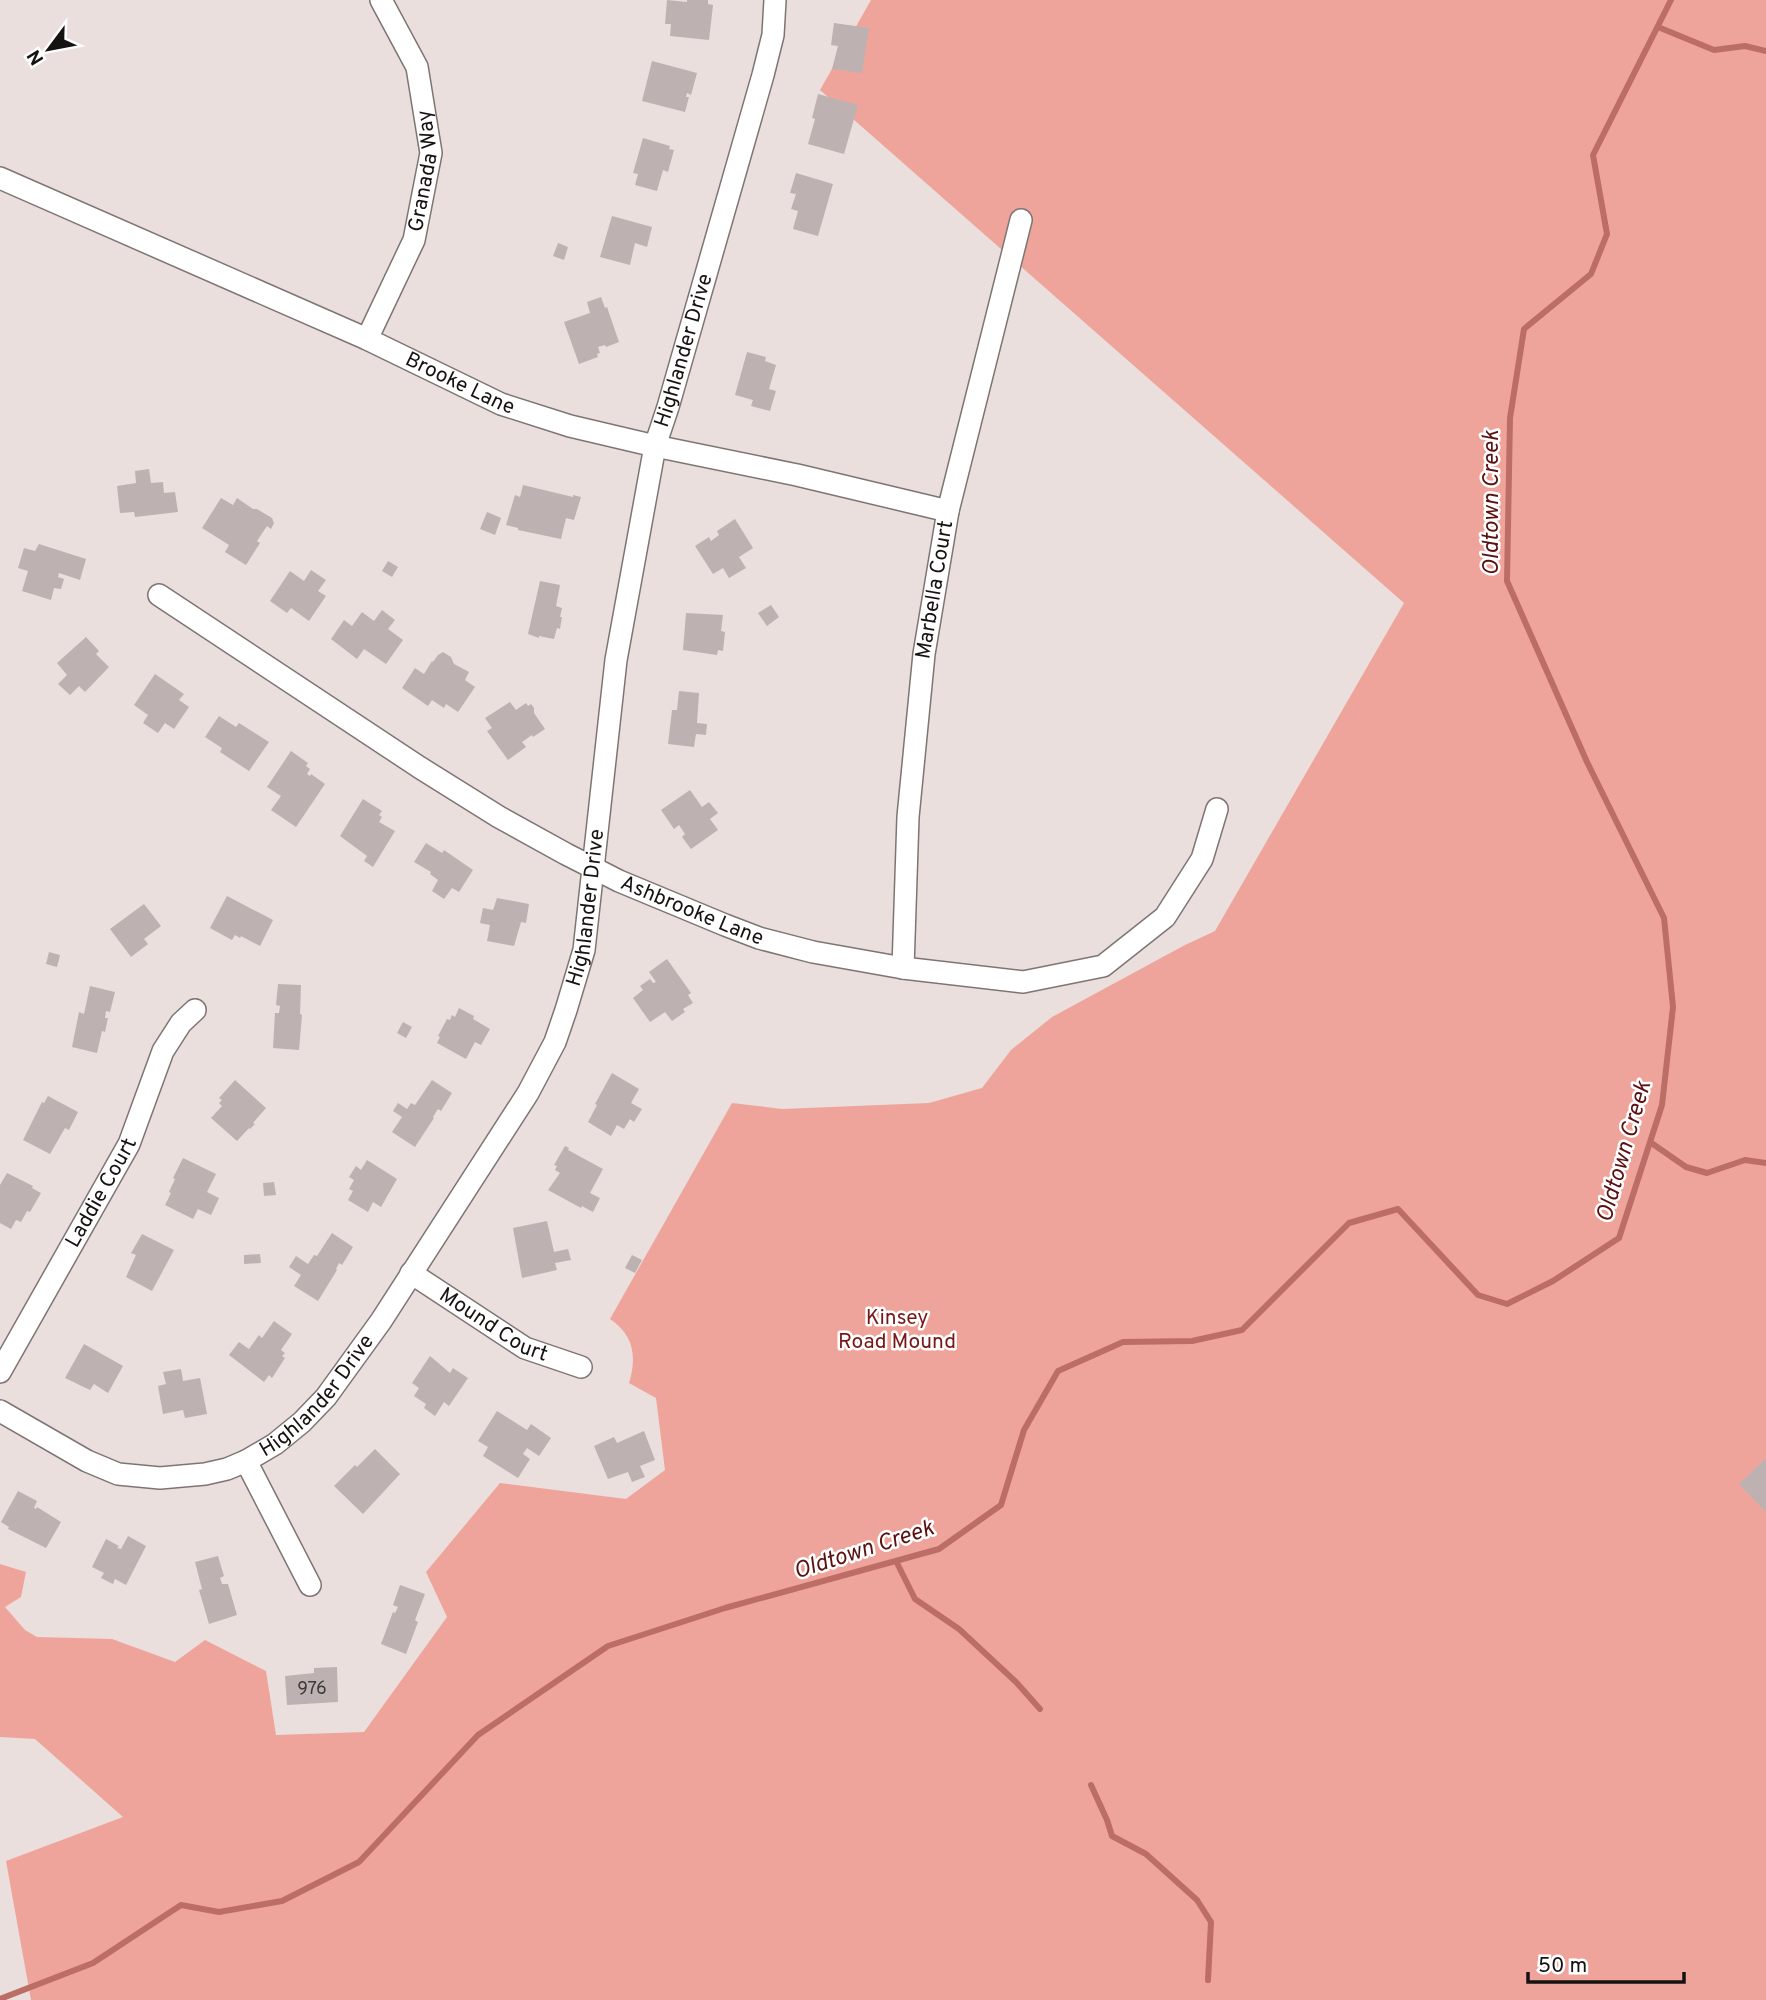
<svg xmlns="http://www.w3.org/2000/svg" width="1766" height="2000" font-family="Overpass,sans-serif">
<rect width="100%" height="100%" fill="#eadfdd"/>
<path fill="#efa49b" d="M871 0H1766V2000H31L6 1861 123 1817 35 1739 0 1737V1564L26 1572 21 1597 5 1607 25 1630 37 1637 112 1639 175 1662 205 1640 266 1671 276 1735 364 1732 447 1617 426 1572 500 1483 626 1499 665 1470 656 1398 629 1383C637 1357 634 1335 610 1319L732 1103 782 1109 929 1103 982 1088 1011 1050 1052 1017 1185 945 1215 931 1404 603 820 90Z"/>
<g fill="none" stroke-linecap="round" stroke-linejoin="round">
<path stroke="#bc6e66" stroke-width="6" d="M1658 27 1714 50 1745 46 1766 51
M1650 1142 1686 1167 1707 1173 1745 1160 1766 1163
M896 1561 915 1599 959 1629 1016 1682 1040 1709
M1091 1785 1107 1820 1112 1836 1146 1854 1197 1900 1211 1922 1208 1980
M0 1999 93 1963 181 1905 219 1912 282 1901 359 1862 478 1735 608 1646 725 1608 939 1549 1001 1505 1024 1430 1058 1371 1123 1342 1192 1341 1242 1330 1349 1223 1398 1209 1478 1295 1507 1304 1553 1281 1619 1238 1662 1105 1673 1007 1664 918 1587 762 1507 581 1510 418 1524 329 1591 274 1607 234 1593 155 1671 0"/>
</g>
<path fill="#bdb2b1" d="M667 0 687 2V0H708V4L713 5 709 40 670 36 671 24H665Z
M834 23 869 28 862 73 832 69 838 46 831 45Z
M652 61 697 73 691 95 687 93 686 97H689L685 112 642 101Z
M818 94 858 105 844 154 808 144 815 119 812 118Z
M643 138 670 146 669 149 674 150 668 172 663 170 657 191 635 185 638 174 633 173Z
M796 173 833 184 818 236 793 229 798 211 791 209 796 194 790 193Z
M612 216 652 227 647 247 635 243 630 265 600 257Z
M558 243 568 247 564 260 553 256Z
M601 297 605 308 607 307 619 342 606 347 605 345 598 347 600 353 597 354 598 357 579 364 564 322 590 313 587 302Z
M747 352 766 357 765 361 776 365 769 389 776 391 770 411 751 406 753 400 735 395Z
M149 469 151 483 163 482 164 493 175 492 178 512 135 517 134 512 120 513 117 486 136 483 135 471Z
M523 485 573 497V495L581 497 574 520 566 518 561 539 518 530V528L506 525 515 495 520 497Z
M221 498 233 505 237 498 253 509H257L272 518 274 523 271 529 267 526 257 541 260 543 246 565 225 552 229 545 202 528Z
M487 512 501 518 495 535 480 529Z
M735 519 753 548 739 557 746 568 729 578 723 568 713 574 695 546 709 537 711 541 719 535 717 531Z
M39 544 86 559 80 580 59 573 58 577 64 579 61 589 54 588 51 600 22 591 28 571 18 568 24 548 35 551Z
M388 561 398 567 392 577 382 571Z
M311 570 326 580 318 591 326 596 309 621 291 608 287 613 270 601 290 571 304 581Z
M540 581 560 585 556 606 562 608 560 617H562L560 629 557 628 554 639 539 636V638L528 634Z
M771 605 779 617 767 626 758 613Z
M382 610 395 620 388 629 403 640 386 664 364 649 357 659 331 639 344 620 352 626 362 612 374 621Z
M686 613 723 615 721 631 725 632 723 651 718 650 717 655 683 650Z
M86 637 99 651 96 654 109 667 85 692 79 686 70 695 58 684 67 675 57 663Z
M443 652 451 657 454 664 469 672 465 680 475 687 458 712 446 704 444 708 432 700 428 706 402 688 415 668 424 674 432 661 433 662 438 655Z
M155 674 184 694 179 700 189 707 174 729 165 723 158 733 143 723 148 715 134 705Z
M679 691 699 693 697 723 707 724 706 735 696 734 694 747 668 744 672 710H677Z
M510 702 516 710 526 703 528 706 531 704 534 708V713L545 729 533 737 532 735 522 742 526 747 508 760 487 731 492 728 485 718Z
M219 716 236 727 239 723 269 742 249 771 220 752 222 748 205 737Z
M291 751 308 763 306 766 310 769 307 774 310 776 311 774 325 784 296 827 271 810 281 796 267 787Z
M690 790 702 807 709 802 718 813 710 819 718 830 691 849 682 837 685 834 679 825 674 829 661 810Z
M363 799 382 811 379 815 382 817 379 822 395 831 373 867 364 861 367 856 340 836Z
M426 843 442 853 444 850 473 870 459 892 452 888 444 899 432 891 438 880 430 874 431 872 414 862Z
M227 896 273 920 260 946 241 936 240 938 235 935 232 940 210 928Z
M497 898 529 904 526 923 521 922 514 946 487 941 490 925 480 923 483 908 493 910Z
M144 904 161 926 144 939 148 944 131 957 110 929Z
M49 952 60 955 57 967 46 964Z
M667 959 691 993 688 995 693 1003 683 1009 685 1012 672 1021 665 1012 650 1022 633 998 643 990 640 986 650 979 653 983 656 982 649 972Z
M278 984 301 985 300 1014 302 1015 299 1050 273 1048 275 1013H279L280 1006 276 1005Z
M90 986 115 992 110 1012 106 1011 105 1018H108L105 1032 102 1031 97 1053 72 1047 79 1012 84 1014Z
M459 1008 474 1016 473 1019 490 1029 481 1045 475 1042 466 1059 437 1043 440 1037 438 1036 447 1019 450 1020 452 1015 455 1017Z
M403 1022 412 1027 406 1038 397 1033Z
M612 1073 639 1089 631 1103 642 1109 634 1122 630 1119 624 1129 617 1125 611 1136 588 1122 597 1105 595 1104Z
M235 1080 266 1108 253 1123 255 1124 250 1129 249 1128 237 1141 211 1118 222 1106 219 1103 222 1100 219 1098Z
M432 1080 452 1093 441 1111 438 1109 433 1117 434 1118 415 1147 392 1132 402 1117 393 1111 398 1103 407 1109 411 1103 415 1105Z
M48 1096 78 1112 69 1130 65 1128 50 1154 23 1140 42 1102 44 1103Z
M565 1146 569 1148 568 1150 603 1169 590 1193 600 1198 593 1212 582 1206 581 1208 548 1190 560 1173 555 1170 557 1166 554 1165Z
M183 1158 216 1174 207 1192 219 1198 211 1215 198 1209 193 1219 165 1205 171 1193 169 1192 175 1179 173 1178Z
M367 1160 397 1179 381 1207 373 1202 368 1212 348 1200 353 1191 349 1189 354 1180 349 1177 356 1166 361 1170Z
M7 1173 33 1186 32 1188 41 1193 30 1212 27 1211 21 1222 16 1220 11 1229 0 1223V1185Z
M274 1182 276 1195 264 1196 263 1183Z
M547 1221 554 1252 568 1249 571 1260 555 1263 557 1270 522 1278 513 1228Z
M332 1233 353 1247 342 1265 339 1263 336 1269 337 1270 318 1301 294 1286 301 1275 289 1267 296 1256 308 1264 314 1255 317 1256Z
M142 1234 174 1250 152 1291 126 1277 136 1255 131 1253Z
M260 1254 261 1263 244 1264V1255Z
M632 1255 642 1260 635 1273 625 1268Z
M274 1321 292 1334 281 1350 285 1353 282 1356 285 1358 272 1378 269 1375 264 1382 229 1355 239 1342 249 1349 259 1335 262 1338Z
M84 1344 123 1366 108 1393 94 1384 90 1390 65 1378Z
M430 1356 450 1373 453 1368 468 1378 449 1406 444 1402 435 1416 424 1408 426 1404 414 1396 419 1388 412 1383Z
M181 1369 183 1381 200 1378 207 1414 185 1418 183 1410 163 1414 158 1386 166 1384 163 1372Z
M497 1411 527 1430 531 1424 551 1438 539 1456 527 1448 523 1454 530 1459 518 1478 483 1456 488 1447 478 1441Z
M644 1431 655 1460 640 1466 645 1477 632 1482 628 1472 608 1479 594 1446 614 1437 617 1443Z
M375 1449 400 1474 363 1514 334 1486 355 1465 357 1467Z
M1766 1458V1512L1739 1484Z
M18 1491 37 1501 34 1508 36 1509 37 1507 61 1522 46 1548 8 1529 9 1527 1 1522Z
M128 1536 146 1546 126 1585 115 1579 113 1584 101 1578 104 1573 92 1567 106 1539 119 1546 117 1548 121 1549Z
M218 1556 224 1576 220 1578 222 1584H228L237 1615 209 1624 199 1590 202 1589 195 1562Z
M400 1585 425 1594 415 1620 418 1622 406 1654 381 1644 393 1612 395 1613 398 1607 393 1605Z
M337 1667 338 1702 287 1705 285 1676 314 1673V1668Z"/>
<g fill="none" stroke-linecap="round" stroke-linejoin="round">
<defs>
<g id="minor">
<path id="s1" d="M0 178 367 339 501 404 570 426 655 446 797 475 948 511"/>
<path id="s2" d="M367 339 414 240 431 153 417 67 381 0"/>
<path id="s3" d="M159 595 419 767 499 817 566 854 619 881 725 925 759 938 813 952 903 968 1023 982 1103 966 1165 917 1202 859 1217 809"/>
<path id="s4" d="M903 968 908 817 924 654 948 511 1021 220"/>
<path id="s5" d="M411 1273 525 1348 581 1367"/>
<path id="s6" d="M0 1372 129 1144 163 1051 181 1023 195 1010"/>
<path id="s7" d="M0 1411 87 1461 118 1474 160 1478 205 1474 227 1469 246 1461 275 1444 302 1422 326 1397 381 1321 528 1093 555 1042 566 1010 584 950 616 660 655 446 668 407 763 75 773 35 775 0"/>
<path d="M246 1461 310 1585"/>
</g>
</defs>
<use href="#minor" stroke="#7e7573" stroke-width="24"/>
<use href="#minor" stroke="#fff" stroke-width="21"/>
</g>
<g text-anchor="middle" dominant-baseline="central" stroke-width="5" stroke-linejoin="round" paint-order="stroke">
<g font-size="18" fill="#3f3a39">
<text x="312" y="1689">976</text>
</g>
<g font-size="21" fill="#151211" stroke="#fff">
<text stroke="none"><textPath href="#s2" startOffset="180">Granada Way</textPath></text>
<text stroke="none"><textPath href="#s7" startOffset="1496">Highlander Drive</textPath></text>
<text stroke="none"><textPath href="#s1" startOffset="504">Brooke Lane</textPath></text>
<text stroke="none"><textPath href="#s4" startOffset="380">Marbella Court</textPath></text>
<text stroke="none"><textPath href="#s7" startOffset="929">Highlander Drive</textPath></text>
<text stroke="none"><textPath href="#s3" startOffset="621">Ashbrooke Lane</textPath></text>
<text stroke="none"><textPath href="#s6" startOffset="206">Laddie Court</textPath></text>
<text stroke="none"><textPath href="#s5" startOffset="98">Mound Court</textPath></text>
<text stroke="none"><textPath href="#s7" startOffset="362">Highlander Drive</textPath></text>
</g>
<g font-size="21" fill="#781716" stroke="#fff">
<text x="897" y="1318">Kinsey<tspan x="897" dy="24">Road Mound</tspan></text>
</g>
<g font-size="23" font-style="italic" fill="#5a1110" stroke="#fff">
<text transform="translate(1492 503) rotate(-90)">Oldtown Creek</text>
<text transform="translate(1625 1152) rotate(-74)">Oldtown Creek</text>
<text transform="translate(864 1551) rotate(-18)">Oldtown Creek</text>
</g>
</g>
<g transform="translate(49 49) rotate(238)" stroke="#ffffff" stroke-width="5" paint-order="stroke">
<path d="M0-5L12 26L0 18L-12 26Z" fill="#151211"/>
<text y="-10" font-size="19" font-weight="bold" text-anchor="middle" fill="#151211">N</text>
</g>
<path d="M1528 1972v10h156v-10" fill="none" stroke="#151211" stroke-width="3.5"/>
<text x="1538" y="1972" font-size="21" fill="#151211" stroke="#ffffff" stroke-width="5" paint-order="stroke">50 m</text>
</svg>
